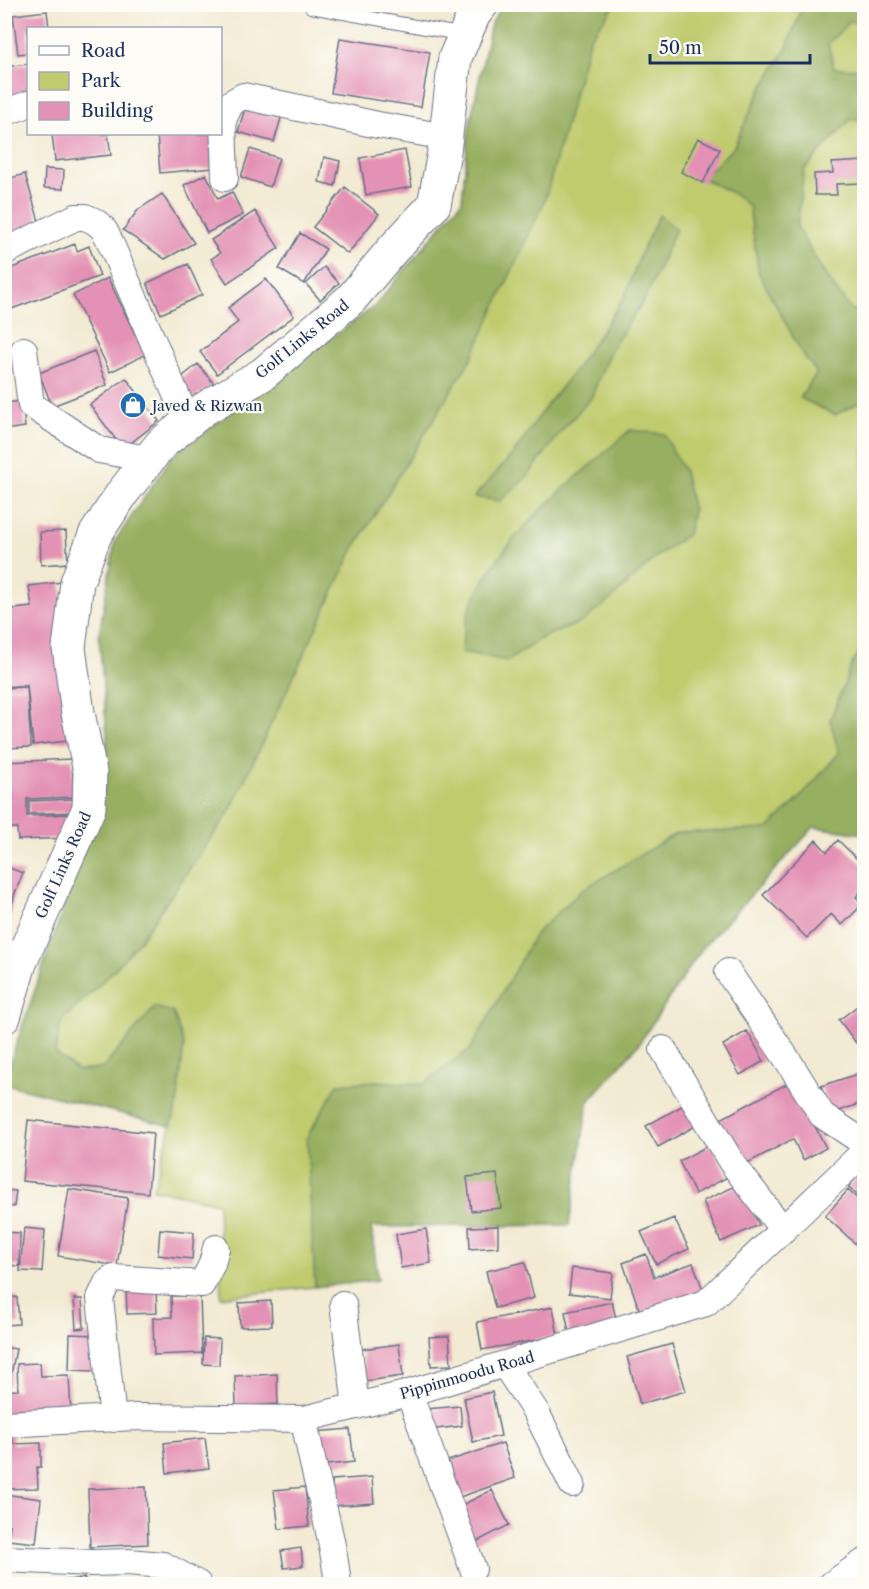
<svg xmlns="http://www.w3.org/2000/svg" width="869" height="1589" font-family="'Libre Caslon Text',serif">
<rect width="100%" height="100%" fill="#fdfcf7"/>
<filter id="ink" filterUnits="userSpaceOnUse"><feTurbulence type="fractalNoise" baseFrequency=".0167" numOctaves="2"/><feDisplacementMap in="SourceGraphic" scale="12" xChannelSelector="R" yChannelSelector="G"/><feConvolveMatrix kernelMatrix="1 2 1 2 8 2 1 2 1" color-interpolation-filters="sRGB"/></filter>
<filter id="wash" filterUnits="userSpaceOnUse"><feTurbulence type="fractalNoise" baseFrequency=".008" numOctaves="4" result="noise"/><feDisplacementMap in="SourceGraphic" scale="24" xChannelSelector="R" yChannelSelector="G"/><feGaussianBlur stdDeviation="1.35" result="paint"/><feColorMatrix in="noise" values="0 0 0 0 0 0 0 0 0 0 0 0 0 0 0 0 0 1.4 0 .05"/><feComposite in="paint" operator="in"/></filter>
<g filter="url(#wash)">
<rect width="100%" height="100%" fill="#f2ead2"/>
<path fill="#bfcb6d" stroke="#6d7d66" stroke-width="1.5" d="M503 5H864V834L814 827 703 947 638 1045 588 1102 569 1225 371 1227 378 1280 221 1297 218 1203 153 1189 171 1126 5 1084V1077L104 790 107 733 99 635 115 541 288 370 375 306 462 201 469 128 491 24Z"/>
<path fill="#97af60" stroke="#596f5f" stroke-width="1.5" d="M503 5H615L590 37 545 200 471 359 353 550 230 811 140 940 116 968 61 1022 55 1053 78 1071 103 1068 155 1007 173 1012 184 1045 177 1107 171 1126 5 1084V1077L104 790 107 733 99 635 115 541 172 456 375 306 462 201 469 128 491 24Z
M803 5H864V26L850 21 828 44 834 68 864 69V119L850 120 804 170 797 227 825 275 852 311 864 308V400L835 415 800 398 817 373 803 355 759 274 749 206 732 193 702 178 733 148 759 93 786 49Z
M659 215 676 229 646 297 610 351 591 398 563 429 527 477 500 501 474 497 514 453 547 405 575 370 624 298 641 253Z
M630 430 664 434 684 471 693 511 688 534 655 558 611 599 582 622 545 636 508 661 461 652C463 639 465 623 469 611 497 537 573 482 630 430Z
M864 645V834L814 827 703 947 638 1045 588 1102 569 1225 371 1227 378 1280 315 1287 307 1137 338 1084 376 1081 423 1084 471 1048 536 933 582 890 677 833 767 829 800 798 839 753 830 720 852 664Z"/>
<g id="blocks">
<path fill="#e391b4" d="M47 11 49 28H28V53L18 54 13 15Z
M340 38 430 52 421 107 331 93Z
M28 64V102L4 105V67Z
M245 108 281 118 274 142 238 132Z
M52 134H108L111 155 55 161Z
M157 134H211L214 168 160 173Z
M698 138 720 149 703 183 681 172Z
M4 149 9 170 4 171Z
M250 149 279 158 270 187 241 177Z
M405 150 412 187 366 195 360 158Z
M324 157 340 161 335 186 319 182Z
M864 161V183L836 184 837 195H815L814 174 833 173 832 163Z
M45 169 64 170 63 189 44 188Z
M25 174 41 228 12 237 4 209V180Z
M206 174 218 199 232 192 243 215 207 233 184 185Z
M345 187 379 214 348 254 313 227Z
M162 194 194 243 165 259 123 230 138 210Z
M255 211 279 248 227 283 211 259 220 253 211 240Z
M300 233 326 249 304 284 279 269Z
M75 244 77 251 89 246 100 276 9 310 4 297V271Z
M188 264 202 295 161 314 147 283Z
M324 267 339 283 320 300 306 284Z
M108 278 145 355 110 372 73 295Z
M266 279 294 316 217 374 200 352 238 322 228 308Z
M94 351 107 385 52 406 39 373Z
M198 364 215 385 178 407 191 396 178 380Z
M126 378 159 421 123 449 90 405Z
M22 401 25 427 4 430V403Z
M66 531 68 563 41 565 40 532Z
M61 582 76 740 33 745 27 685 4 687V610L32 607 29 586Z
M27 687 31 747 4 748V688Z
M72 759 74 797 27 799V816L69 814 70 838 18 840 17 828H4V762Z
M75 799V812L29 814V801Z
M816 840 827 852 838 840 864 866V888L856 897 863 904 842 925 831 914 807 938 763 895Z
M4 866 23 873 15 893 6 930 4 929Z
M864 1001V1037L856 1043 839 1020Z
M747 1031 764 1061 740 1075 723 1045Z
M860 1073 864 1087V1102L831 1114 821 1086Z
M792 1081 826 1148 803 1160 793 1139 740 1167 717 1121Z
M687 1103 699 1124 658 1147 646 1126Z
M28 1120 153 1133 148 1193 22 1181Z
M711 1144 728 1177 695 1194 679 1161Z
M864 1168V1201L848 1187Z
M497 1174 501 1208 471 1211 467 1177Z
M740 1184 759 1225 721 1242 703 1201Z
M69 1189 128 1198 117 1266 58 1256Z
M4 1190 16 1191 14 1207 4 1206Z
M848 1190 864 1205V1239L858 1246 825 1216Z
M674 1218 689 1249 656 1264 641 1232Z
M498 1226V1247L470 1249 469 1227Z
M24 1228 45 1230 42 1272 20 1271Z
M160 1229 194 1232 192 1259 158 1255Z
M426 1229 431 1263 401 1268 396 1234Z
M4 1232 20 1233 19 1266 4 1265Z
M646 1254 654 1277 693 1263 704 1292 641 1315 623 1263Z
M525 1262 534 1298 495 1308 486 1271Z
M572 1268 613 1273 610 1298 569 1293Z
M156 1289 157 1313 127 1314 126 1290Z
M171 1296H200L202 1353 154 1355 153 1318 172 1317Z
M17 1297 19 1324 4 1325V1298Z
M74 1299H82L84 1328 76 1329Z
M271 1301 272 1326 240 1327 239 1303Z
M612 1302 618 1327 570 1337 565 1312Z
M553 1307 558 1336 482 1350 477 1322Z
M70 1334 96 1335 95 1371 69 1370Z
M449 1336 451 1365 431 1366 429 1337Z
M204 1338 220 1339 219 1365 203 1364Z
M399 1344 403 1376 365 1381 362 1349Z
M672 1344 686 1391 640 1404 627 1357Z
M4 1347 16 1349 9 1385 4 1384Z
M40 1363 41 1376 69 1375 71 1412 4 1415V1391L18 1390 17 1364Z
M277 1374 278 1404 236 1407 235 1376Z
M492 1392 501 1436 473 1442 464 1398Z
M460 1406 462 1426 428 1430 426 1409Z
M350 1429 354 1462 317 1466 314 1432Z
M4 1432H12L13 1444 41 1443V1467H37L38 1488 4 1489Z
M205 1438 209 1468 167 1473 164 1443Z
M503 1443 515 1478 454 1499 447 1479 453 1477 448 1461Z
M372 1477 374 1503 333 1506 332 1480Z
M146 1487 148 1544 90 1547 88 1489Z
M305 1487 309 1526 279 1529 274 1490Z
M492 1490 509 1525 476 1542 458 1507Z
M4 1494 41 1499 36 1543 8 1540 10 1525 4 1524Z
M301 1548 303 1566 284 1568 281 1551Z
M84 1578 89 1584H48L52 1582Z"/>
</g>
</g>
<g filter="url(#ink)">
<use href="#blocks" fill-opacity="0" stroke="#667087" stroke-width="1.5"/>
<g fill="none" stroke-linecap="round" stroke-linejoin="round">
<defs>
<path id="lane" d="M311 7 464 35"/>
<path id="street" d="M4 113 28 104
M225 178 223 120 231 103 243 96 378 125 446 137
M4 252 76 217H85L94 221 102 227 107 235 188 422
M24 350 31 405 99 450 148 459
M728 972 787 1059 822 1115 864 1143
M663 1049 732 1163 783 1230
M343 1304 356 1406
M505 1365 536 1412 572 1484
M409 1393 473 1569
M113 1419 100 1298 107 1283 113 1278 202 1284 212 1264 216 1248
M304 1419C313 1475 332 1528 338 1584
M4 1424 136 1417 304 1419 409 1393 706 1303 864 1152
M4 1559 92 1563 128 1562 163 1565 198 1584
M832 1584 864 1562"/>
<path id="secondary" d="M4 1017 20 963 89 808 90 772 78 713 69 648 77 582 95 535 123 492 161 444 204 409 263 374 351 299 393 249 434 205 444 152 455 58 474 14 482 4"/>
</defs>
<use href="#lane" stroke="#667087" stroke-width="14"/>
<use href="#street" stroke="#667087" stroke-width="28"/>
<use href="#secondary" stroke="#667087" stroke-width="35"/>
<use href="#lane" stroke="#fff" stroke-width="12"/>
<use href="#street" stroke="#fff" stroke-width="26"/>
<use href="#secondary" stroke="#fff" stroke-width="33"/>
</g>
</g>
<defs>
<symbol id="shop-disc" viewBox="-11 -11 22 22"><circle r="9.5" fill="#1f6fb2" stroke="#fdfcf7"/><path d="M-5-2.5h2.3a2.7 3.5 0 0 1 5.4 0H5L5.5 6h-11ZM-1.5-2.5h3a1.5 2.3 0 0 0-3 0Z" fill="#fff"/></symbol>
</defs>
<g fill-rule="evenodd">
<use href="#shop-disc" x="118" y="390" width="30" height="30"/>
</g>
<g text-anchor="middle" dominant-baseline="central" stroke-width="4.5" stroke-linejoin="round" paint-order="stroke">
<g font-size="15" fill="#1b2f5e" stroke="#fdfcf7">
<text transform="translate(302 339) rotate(-39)">Golf Links Road</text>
<text transform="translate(63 865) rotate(-66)">Golf Links Road</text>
<text transform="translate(467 1375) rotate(-16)">Pippinmoodu Road</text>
</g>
<g font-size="15" fill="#1b2f5e" stroke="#fdfcf7" text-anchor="start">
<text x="152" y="405">Javed &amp; Rizwan</text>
</g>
</g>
<rect width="869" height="1589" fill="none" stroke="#fdfcf7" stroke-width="24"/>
<rect x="27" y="27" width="195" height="108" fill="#fdfcf7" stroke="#a3aaba" stroke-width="1.5"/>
<rect x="39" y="46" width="30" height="9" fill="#ffffff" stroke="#a3aaba" stroke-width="1.5"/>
<text x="81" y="57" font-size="18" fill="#1b2f5e">Road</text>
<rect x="39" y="72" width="30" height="18" fill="#bfcb6d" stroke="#a3aaba" stroke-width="1.5"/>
<text x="81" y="87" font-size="18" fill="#1b2f5e">Park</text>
<rect x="39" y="102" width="30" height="18" fill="#e391b4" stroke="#a3aaba" stroke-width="1.5"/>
<text x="81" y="117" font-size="18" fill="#1b2f5e">Building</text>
<path d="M650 54v9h160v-9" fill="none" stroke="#1b2f5e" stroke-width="3"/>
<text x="659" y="54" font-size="18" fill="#1b2f5e" stroke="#fdfcf7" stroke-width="4.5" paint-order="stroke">50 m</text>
</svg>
